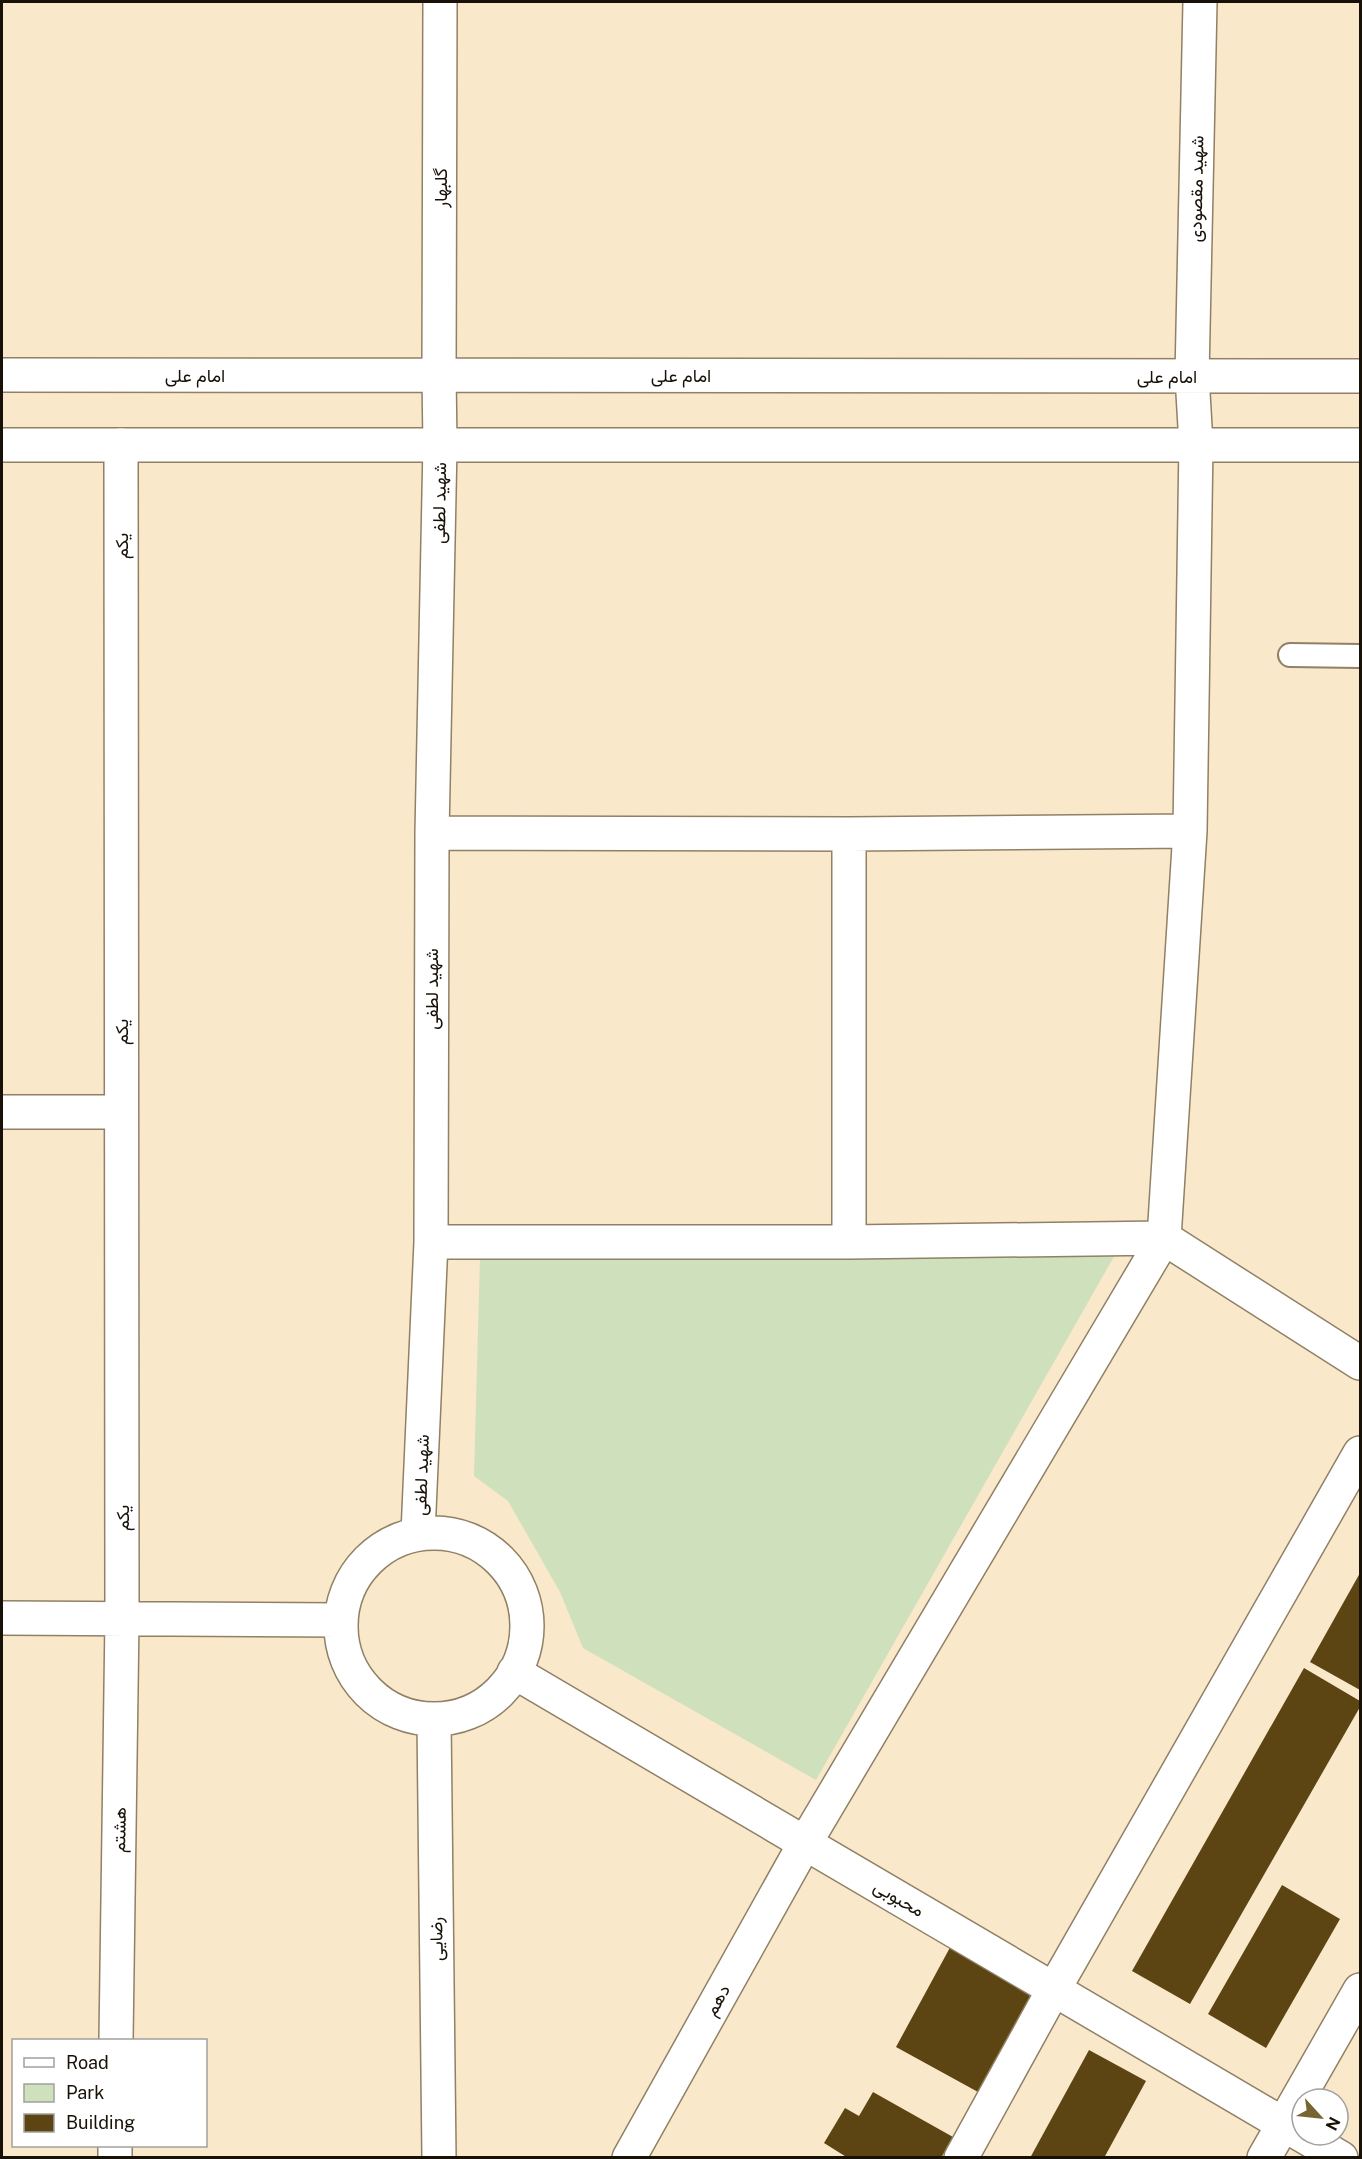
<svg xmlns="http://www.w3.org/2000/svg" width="1362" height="2159" font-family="'Public Sans',Vazirmatn,sans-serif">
<rect width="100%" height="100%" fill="#fae8ca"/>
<path fill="#cee0bc" d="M1116 1253 816 1780 583 1648 560 1592 508 1501 474 1476 480 1257Z"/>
<path fill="#5d4513" d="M1360 1573V1690L1310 1662Z
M1304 1668 1360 1701V1707L1190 2004 1132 1971Z
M1282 1885 1340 1919 1266 2048 1208 2014Z
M953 1942 1028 1984 1030 1998 978 2092 896 2047Z
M1089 2050 1146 2081 1104 2158H1030Z
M873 2092 953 2137 941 2158H848L824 2143 845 2108 859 2116Z"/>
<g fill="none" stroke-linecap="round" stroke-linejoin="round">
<defs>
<path id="lane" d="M1290 655 1360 656"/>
<path id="street" d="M439 375 440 2
M432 833 849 834 1190 831
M2 1112H121
M431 1242H849L1164 1238 1360 1363
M849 1242V834
M341 1626a93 93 0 1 1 186 0a93 93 0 1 1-186 0Z
M418 1533 431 1242 432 833 440 445
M2 1618 340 1620
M514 1672 1283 2124
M434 1720 439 2158
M116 2040 122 1619 121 445
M115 2158V2146
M629 2158 805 1843 1164 1238 1190 831 1196 444
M961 2158 1054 1989 1360 1453"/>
<path id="secondary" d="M2 375 1360 376
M439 375 440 445
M1196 444 1192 376 1200 2
M2 445H1360
M1283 2124 1341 2158
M1264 2158 1360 1990"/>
</defs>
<use href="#lane" stroke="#908065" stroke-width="26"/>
<use href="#street" stroke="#908065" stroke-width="36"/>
<use href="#secondary" stroke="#908065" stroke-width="36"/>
<use href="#lane" stroke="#fff" stroke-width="22"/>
<use href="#street" stroke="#fff" stroke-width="33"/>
<use href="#secondary" stroke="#fff" stroke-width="33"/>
</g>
<g text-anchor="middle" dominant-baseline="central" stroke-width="6" stroke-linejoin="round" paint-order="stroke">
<g font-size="18" fill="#171107" stroke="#fff">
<text transform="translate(440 188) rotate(-90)">گلبهار</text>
<text transform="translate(1196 189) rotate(-89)">شهید مقصودی</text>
<text x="195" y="375">امام علی</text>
<text x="681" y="375">امام علی</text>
<text x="1167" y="376">امام علی</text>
<text transform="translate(439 503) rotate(-89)">شهید لطفی</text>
<text transform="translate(121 546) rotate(-90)">یکم</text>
<text transform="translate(431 989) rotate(-90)">شهید لطفی</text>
<text transform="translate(121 1032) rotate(-90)">یکم</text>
<text transform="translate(421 1475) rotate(-88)">شهید لطفی</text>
<text transform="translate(122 1518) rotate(-90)">یکم</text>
<text transform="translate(119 1830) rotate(-89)">هشتم</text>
<text transform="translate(899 1898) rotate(30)">محبوبی</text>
<text transform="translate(436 1939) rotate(-91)">رضایی</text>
<text transform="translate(717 2000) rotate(-61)">دهم</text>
</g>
</g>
<rect width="1362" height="2159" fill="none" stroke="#171107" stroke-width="6"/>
<rect x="12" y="2039" width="195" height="108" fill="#ffffff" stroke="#a2a09c" stroke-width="1.5"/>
<rect x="24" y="2058" width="30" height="9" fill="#ffffff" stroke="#a2a09c" stroke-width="1.5"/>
<text x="66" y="2069" font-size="18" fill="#171107">Road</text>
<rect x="24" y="2084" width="30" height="18" fill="#cee0bc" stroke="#a2a09c" stroke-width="1.5"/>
<text x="66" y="2099" font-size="18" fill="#171107">Park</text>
<rect x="24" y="2114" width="30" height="18" fill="#5d4513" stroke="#a2a09c" stroke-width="1.5"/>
<text x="66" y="2129" font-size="18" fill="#171107">Building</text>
<g transform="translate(1320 2117) rotate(117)"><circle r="28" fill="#ffffff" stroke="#a2a09c" stroke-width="1.5"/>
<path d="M0-4.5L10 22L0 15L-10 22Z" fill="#766432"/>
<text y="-9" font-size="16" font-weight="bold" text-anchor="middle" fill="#171107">N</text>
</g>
</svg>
